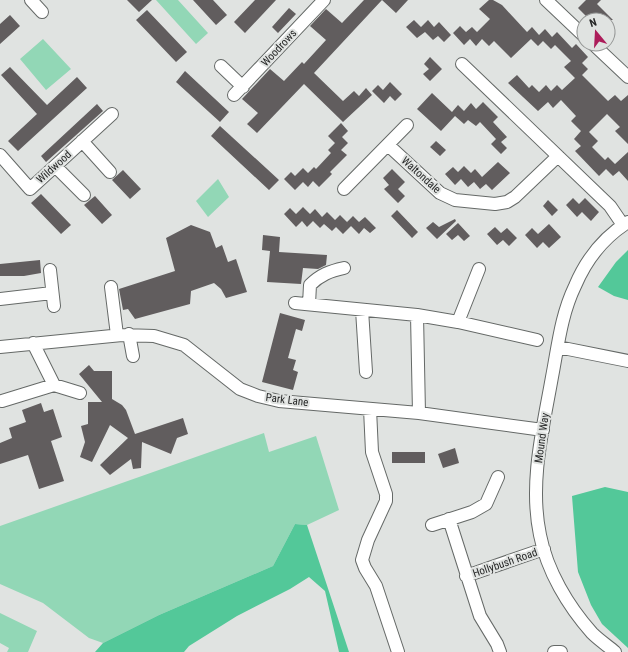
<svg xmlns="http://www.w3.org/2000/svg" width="628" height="652" font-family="'Roboto Condensed',sans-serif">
<rect width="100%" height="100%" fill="#e0e3e1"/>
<path fill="#92d7b6" d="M156 0H178L208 33 196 44Z
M43 39 71 69 46 90 20 59Z
M218 179 229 197 208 217 196 201Z
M264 433 269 452 316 436 339 510 307 525 295 524 273 566 159 615 103 643 89 638 43 603 0 584V526Z
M0 613 37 631 28 652H7L9 648 0 643Z"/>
<path fill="#53c899" d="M628 250V300L614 296 598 287 616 262Z
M605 487 628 492V648L602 624 591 605 578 572 572 496Z
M295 524 307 525 349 652H339L325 591 309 577 290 589 237 616 189 646 184 652H95L103 643 159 615 273 566Z"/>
<path fill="#615d5e" d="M127 0H152L139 12Z
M193 0H213L227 15 216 25Z
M255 0H276L245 33 234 22Z
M364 0H408L396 13 382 0 314 73 343 101 354 91 359 96 366 88 372 95 343 122 304 84 257 133 247 124 258 113 242 99 270 69 284 81 302 62 304 64 326 40 310 26 326 9 342 23Z
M489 0H493L502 5 527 32 532 27 539 35 545 29 552 37 557 32 572 48 576 44 588 57 582 63 588 69 582 75 608 101 615 95 621 101 628 95V144L615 131 620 127 607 114 589 132 598 141 592 147 605 160 608 157 615 164 628 152V181L619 171 613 176 606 169 599 176 575 151 581 146 574 139 581 131 571 121 576 116 561 100 553 108 548 102 538 111 508 83 517 75 529 88 532 85 539 92 546 85 551 91 557 85 562 90 575 78 564 67 571 61 555 45 551 49 543 41 538 46 531 39 511 58 494 41 489 46 482 39 476 46 470 39 464 45 453 33 460 26 466 32 472 27 477 32 490 19 479 9Z
M586 0H601L597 4 613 20H590L578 8Z
M289 8 296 14 278 33 272 27Z
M147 10 187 52 176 62 136 20Z
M10 15 20 26 0 44V24Z
M414 20 421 27 428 20 434 27 439 22 451 35 444 42 438 36 433 40 425 32 417 38 406 27Z
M430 57 442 69 430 81 423 74 429 69 424 64Z
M10 67 47 105 77 77 87 88 18 151 8 141 37 114 1 75Z
M185 71 229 112 220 122 176 82Z
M390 82 402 94 395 101 390 96 384 103 372 91 378 85 383 90Z
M432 93 452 112 458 105 464 111 471 103 476 109 483 102 498 117 493 122 507 137 501 142 507 148 501 154 491 144 496 139 480 122 476 126 468 120 464 124 455 116 441 131 417 109Z
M97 104 103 111 46 162 41 156Z
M341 123 348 131 342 137 348 143 341 150 347 155 330 172 332 174 319 187 313 181 308 187 303 182 295 190 284 179 291 172 295 176 303 168 308 173 314 167 316 169 331 153 328 150 335 143 328 136Z
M220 126 279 180 269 190 211 136Z
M436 141 446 150 440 156 430 147Z
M498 162 510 173 492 190 486 184 480 189 474 182 468 187 461 179 455 185 445 174 453 167 458 172 464 166 471 173 475 169 482 177Z
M392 169 405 182 398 189 405 196 398 203 384 189 389 185 383 178Z
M123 170 141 189 130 199 112 180Z
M41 194 71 225 61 234 31 203Z
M95 196 112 215 102 224 84 205Z
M573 198 579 204 585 198 599 212 591 221 582 212 577 217 566 205Z
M548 200 558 210 552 216 543 206Z
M303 207 310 214 315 209 322 217 327 212 335 220 340 215 351 226 343 234 336 227 332 231 324 224 320 228 313 221 307 227 302 221 296 227 284 214 290 208 296 214Z
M397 210 418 232 412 238 391 216Z
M353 216 359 222 365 217 376 228 370 233 364 228 359 234 347 222Z
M455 219 456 221 437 239 426 228 433 222 439 227Z
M458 223 470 236 464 241 458 235 452 240 446 234Z
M549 224 561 237 549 248 543 242 537 248 525 235 532 228 538 234Z
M191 225 210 232 216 248 222 245 228 262 236 259 247 292 226 298 221 289 214 283 191 291 190 304 135 319 128 309 123 310 119 289 175 271 166 238Z
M495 227 501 233 507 228 517 238 509 246 503 240 497 245 487 234Z
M263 235 280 237 279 252 327 255 326 265 318 269 303 268 301 284 267 282 270 251 262 250Z
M40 260 41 273 24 276H0V264Z
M280 313 305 320 302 331 296 329 288 358 296 360 293 370 298 372 293 390 262 382Z
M89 365 94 371H112V399L122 405 126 410 135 434 183 418 188 434 177 438 171 454 142 442 141 468 133 469 131 459 110 475 100 465 128 438 110 425 92 462 80 457 85 442 81 426 88 424V402H102L79 374Z
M41 403 44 412 53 409 62 437 51 441 64 481 39 489 28 455 0 464V443L12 438 9 428 26 422 22 410Z
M455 448 459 463 443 468 438 454Z
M392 452H425V463H392Z"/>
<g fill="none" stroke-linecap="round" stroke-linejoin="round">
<defs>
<path id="minor" d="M31 0 42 12
M546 0 584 36
M593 44 628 77
M462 64 610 206 623 225
M221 66 243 87
M234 95 324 0
M82 141 110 172
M388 145 440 193 455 200 495 204 507 202 515 197 558 156
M0 155 30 189 112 114
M55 166 84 195
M344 189 407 125
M50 270 54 306
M111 287 117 335
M0 299 52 293
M295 303 417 315 458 322 537 340
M309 304 310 285C320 275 330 271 344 268
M362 310 366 372
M417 315 419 413
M458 322 479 269
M129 334 133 356
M33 343 54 385
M0 347 122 335 154 336 184 345 240 389 258 396 279 401 419 413 543 430
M558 347 628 361
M2 401 54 385 80 393
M370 409 372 452 386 494V501L368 540 362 560 365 568 376 586 398 652
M449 519 480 616 497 644 500 652
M432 525 472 512 486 504 498 477
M466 576 544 549
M554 652H561
M615 652C608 646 599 640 592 633 568 606 547 571 540 535 529 483 543 428 552 377 558 346 561 315 575 286 586 260 604 237 628 222"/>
</defs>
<use href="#minor" stroke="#656967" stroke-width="14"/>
<use href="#minor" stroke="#fff" stroke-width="12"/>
</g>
<g text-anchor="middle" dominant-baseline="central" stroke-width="4" stroke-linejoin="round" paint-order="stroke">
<g font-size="11" fill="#252626" stroke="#e0e3e1">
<text transform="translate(279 48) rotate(-47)">Woodrows</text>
<text transform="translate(54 167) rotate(-42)">Wildwood</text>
<text transform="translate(421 175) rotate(42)">Waltondale</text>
<text transform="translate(287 400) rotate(7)">Park Lane</text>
<text transform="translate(542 438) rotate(-82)">Mound Way</text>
<text transform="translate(505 563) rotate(-19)">Hollybush Road</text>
</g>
</g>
<g transform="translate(596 32) rotate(342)"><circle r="19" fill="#e0e3e1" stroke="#959796"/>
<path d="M0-3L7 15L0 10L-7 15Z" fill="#ac1d5a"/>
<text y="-6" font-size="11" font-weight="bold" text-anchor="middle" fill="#252626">N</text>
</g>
</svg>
